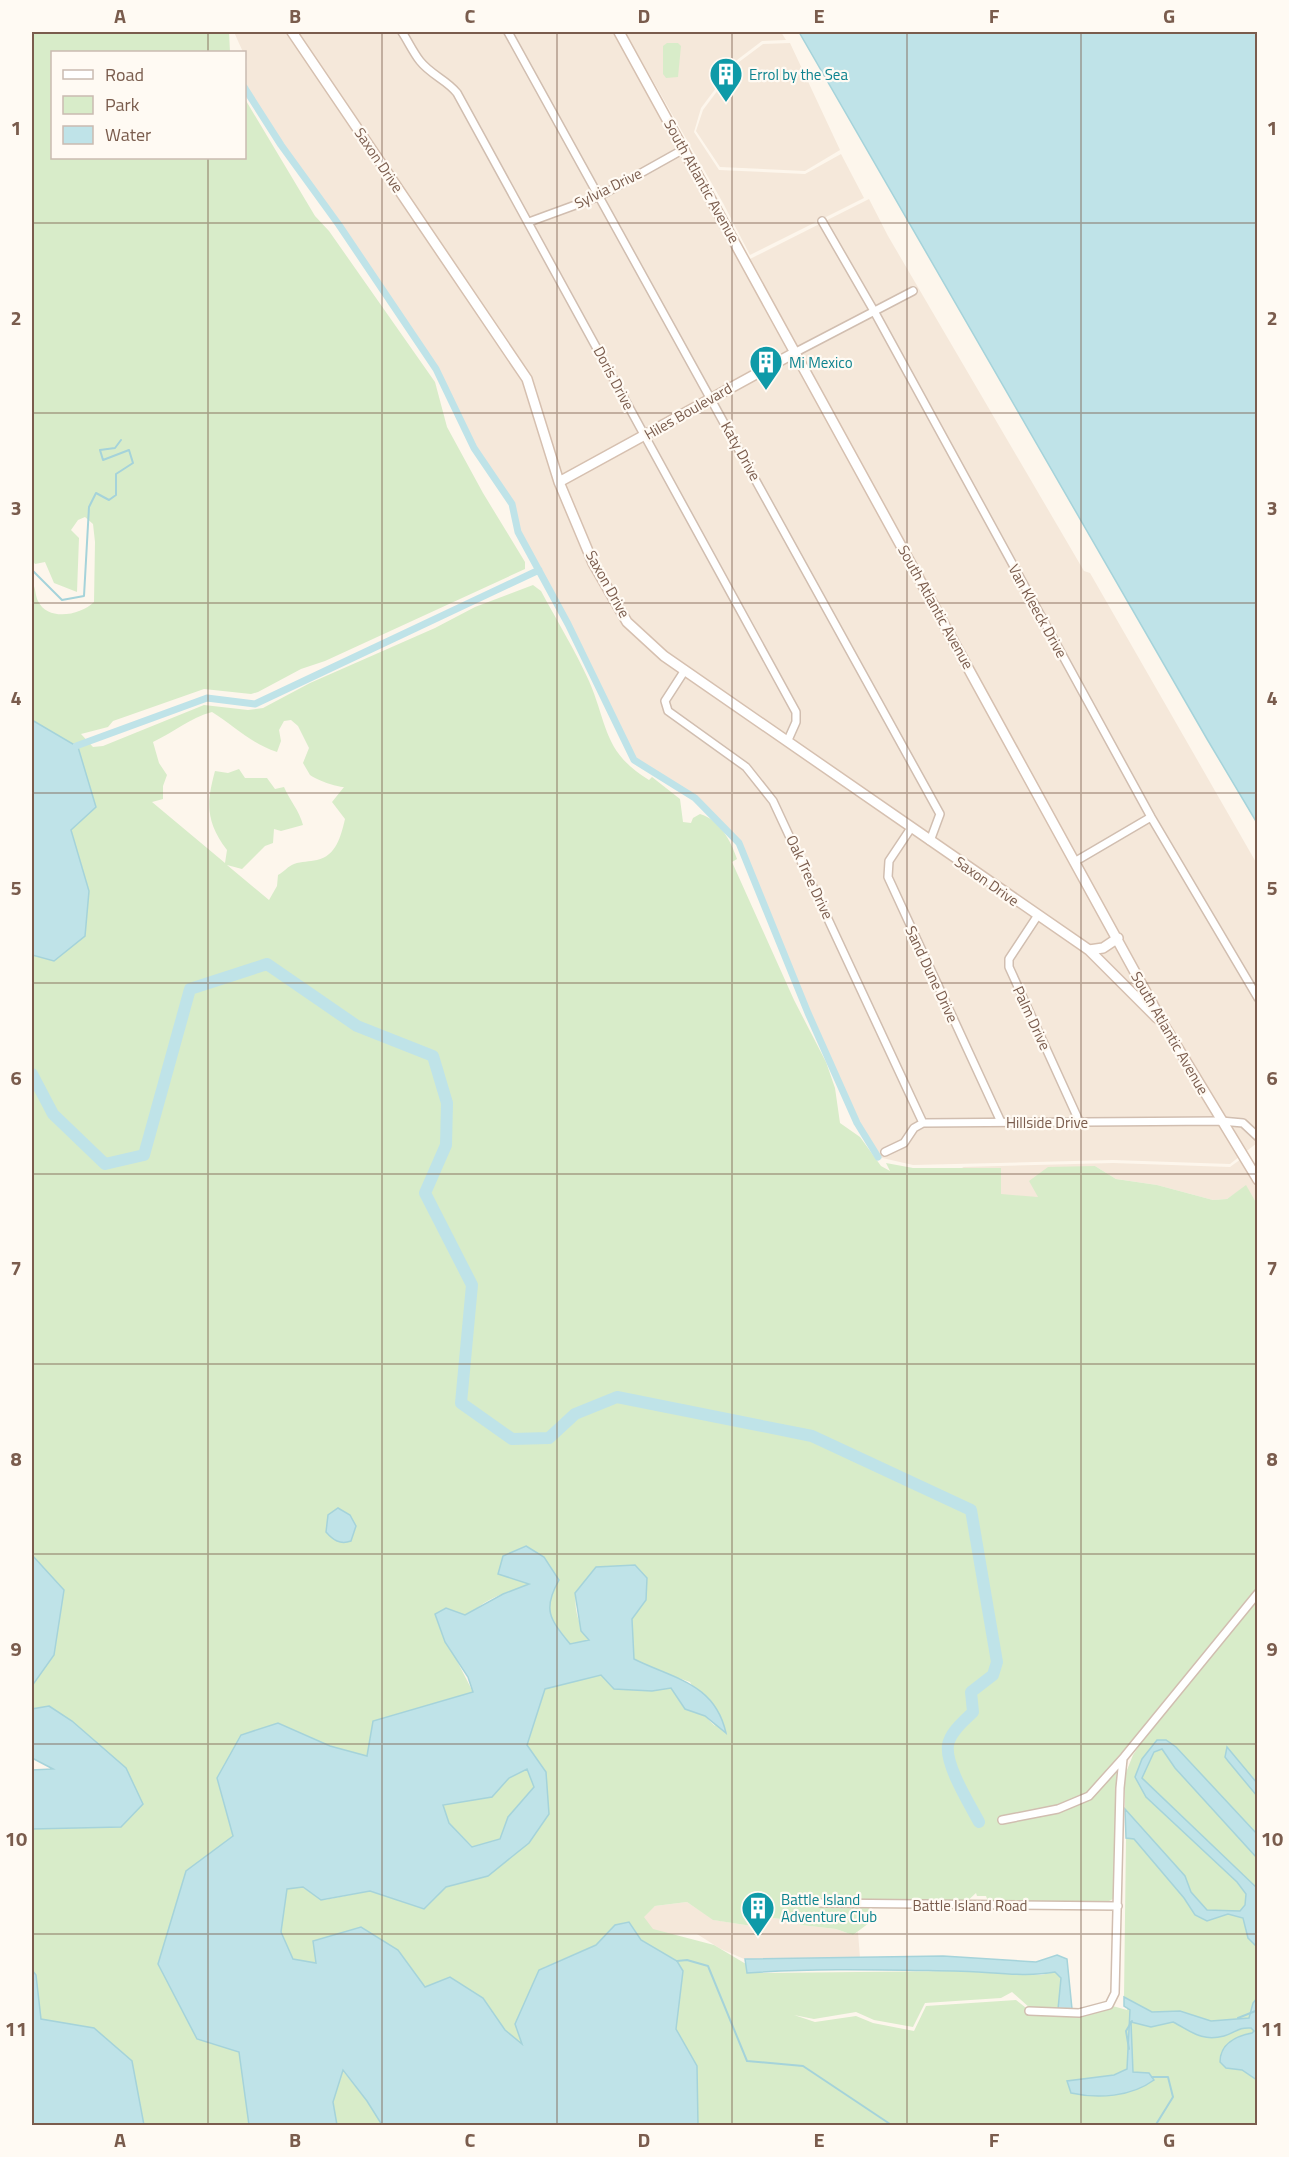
<svg xmlns="http://www.w3.org/2000/svg" width="1289" height="2157" font-family="'Titillium Web',sans-serif">
<rect width="100%" height="100%" fill="#fdf6ec"/>
<path fill="#f5e8da" d="M234 32H619L746 261 869 199 888 236 1084 571 1090 573 1257 864V1143L1230 1164 1113 1160 913 1165 878 1157 857 1123 808 1013 739 843 695 798 634 760 568 624 518 532 512 504 474 448 436 369 339 225 281 145 245 87 247 61Z
M625 32H781L786 40 762 41 737 60 701 108 694 132 719 170 805 174 841 154 864 198 750 255 723 203Z
M790 43 840 150 805 171 720 167 696 131 703 110 739 62 763 44Z
M1241 1159 1257 1186V1204L1246 1186 1227 1199 1213 1200 1157 1185 1116 1179 1095 1166 1040 1199 1001 1203 1000 1190 962 1167 1113 1163 1230 1167Z
M687 1902 714 1920 752 1926 772 1918 792 1920 801 1925 836 1929 853 1935 858 1932 860 1958 744 1959 719 1948 697 1934H665L644 1927V1916L655 1906Z"/>
<path fill="#d8ecc9" fill-rule="evenodd" d="M32 32H229L230 52H52V158H244L245 99 315 216 329 231 435 382 447 427 483 493 525 562V569L325 661 301 669 258 692 251 694 204 689 113 721 108 727 81 734 93 747 103 746 204 705 248 710 263 708 310 683 435 628 475 607 533 585 541 591C557 621 575 650 589 681 608 725 603 752 649 780L652 777 680 799 683 822 691 823 693 818 700 814C720 820 731 841 737 859L732 862 794 1000 826 1062 835 1088 840 1123 860 1137 881 1166 890 1171 886 1163 913 1168H1001V1194L1038 1197 1029 1181 1048 1167 1095 1166 1116 1179 1157 1185 1213 1200 1227 1199 1246 1185 1257 1204V1589L1150 1718 1117 1764 1115 1883 1113 1899 1107 1902 989 1904 986 1896H977L976 1893 965 1903 869 1902V1923L853 1935 836 1929 801 1925 792 1920 772 1918 752 1926 713 1920 687 1902 655 1906 644 1917 653 1929 714 1945 751 1967 752 1973 955 1971 1041 1975 1055 1972 1061 1978 1058 2009 1030 2008 1012 1992 1001 1998 925 2003 913 2027 874 2020 856 2012 814 2019 794 2015 815 2022 856 2016 873 2023 914 2031 926 2006 1016 2000 1030 2011 1079 2013 1109 2005 1127 2010 1128 1999 1124 1997 1126 1838H1134V1820L1125 1809V1775L1133 1755 1161 1713 1257 1598V2125H680L665 2050 677 1961 641 1940 629 1922 614 1926 596 1945 545 1967 522 2047 505 2030 483 1998 425 1987 399 1951 316 1963 293 1959 280 1939 283 1889 302 1887 324 1900 370 1891 421 1908 431 1894 465 1873 546 1798 545 1772 527 1745 545 1689 548 1687 602 1675 652 1691 671 1688 685 1709 705 1716 715 1726 690 1682 637 1664 633 1659 632 1619 645 1600V1576L578 1590C571 1604 580 1629 589 1640L570 1644 549 1616 536 1582C520 1588 483 1598 473 1613 465 1626 461 1644 455 1657L473 1692 383 1718 369 1758 233 1836 189 1869 241 2050 249 2125H141L52 2026 41 2019 32 1970V1829L119 1827 130 1817 32 1712V1686L53 1655 32 1555V955L54 961 89 891 71 830 78 747 32 720V582C36 588 35 595 38 601 48 622 81 615 94 602L95 542 93 524 85 517 78 520 71 530 79 538 77 592 54 583 45 562 35 564 32 560ZM212 712C236 727 250 743 277 752L281 741 279 730 284 721 291 720 298 726 309 748 303 763 310 775C317 780 336 787 344 787L332 802 345 819C341 836 336 856 317 860 309 862 302 861 294 864 288 866 284 872 278 875L277 886 269 900 227 865 242 869 265 846 273 843 274 829 281 831 303 825C299 810 290 801 284 787L275 789 267 778H245L239 769 228 773 215 771C206 804 206 822 227 850L225 863 152 802 163 799V786L167 775 159 763 153 742C174 732 190 718 212 712Z
M667 43H678L681 46 678 77 666 78 663 74V46Z
M527 1769 534 1787 508 1817 500 1839 473 1847 449 1823 442 1805 492 1797 509 1778Z
M342 2070 367 2101 382 2125H337L333 2102Z"/>
<path fill="#bfe3e8" stroke="#a5d3da" stroke-width="1.5" fill-rule="evenodd" d="M799 32H1257V823L1207 739Z
M32 720 78 747 96 807 71 830 89 891 85 936 54 961 32 955Z
M338 1508 350 1515 356 1526 351 1541C340 1545 333 1540 326 1532L328 1515Z
M526 1546 544 1557 559 1580C542 1610 550 1619 570 1644L589 1640 581 1631 575 1593 596 1567 635 1565 647 1578 646 1600 632 1619 634 1659C674 1679 715 1683 726 1733L705 1716 685 1709 671 1688 652 1691 614 1689 601 1675 545 1689 527 1745 546 1772 549 1814 529 1843 488 1876 446 1887 424 1909 370 1891 321 1900 303 1887 287 1889 281 1932 293 1959 316 1963 313 1941 361 1927 398 1950 425 1987 450 1977 483 1998 505 2030 522 2044 515 2024 539 1970 596 1945 615 1925 629 1922 641 1940 677 1961 683 1971 676 2029 697 2066 698 2125H382L367 2101 343 2070 333 2102 337 2125H249L239 2052 197 2039 158 1964 186 1871 233 1836 217 1778 241 1735 278 1723 330 1746 367 1756 373 1721 473 1692 468 1677 445 1642 435 1614 446 1608 465 1615 503 1594 529 1584 498 1574 503 1556ZM527 1769 534 1787 508 1817 500 1839 472 1847 449 1823 443 1805 492 1797 509 1778Z
M32 1555 64 1590 54 1655 32 1686Z
M49 1706 72 1721 126 1768 143 1804 121 1827 32 1829V1770L53 1769 32 1758V1709Z
M1157 1740H1166L1176 1747 1257 1834V1858L1175 1768 1162 1749 1154 1752 1142 1778 1257 1888V1947L1248 1938 1243 1918 1228 1914 1207 1921 1195 1915 1184 1898 1134 1839 1126 1838 1125 1809 1185 1876 1191 1892 1207 1910 1240 1911 1245 1905 1246 1894 1237 1882 1146 1797 1135 1777 1142 1759Z
M1227 1747 1257 1783V1796L1228 1761 1225 1757Z
M1057 1955 1067 1959 1072 2009H1058L1061 1978 1055 1972C1023 1978 987 1971 954 1971 885 1970 815 1968 747 1973L745 1959 943 1956 1036 1962Z
M32 1970 36 1975 41 2019 94 2028 132 2061 144 2125H32Z
M1124 1997 1152 2012 1180 2011 1211 2021 1249 2018 1253 2003 1257 1998V2080L1242 2070 1226 2068 1220 2062C1220 2044 1236 2036 1252 2033L1254 2031 1251 2028C1238 2027 1235 2033 1224 2036 1201 2042 1191 2031 1173 2022L1151 2027 1131 2022 1133 2072 1149 2073 1154 2080C1131 2097 1098 2099 1071 2093L1067 2081 1114 2075 1127 2069 1130 2010 1124 2006Z"/>
<g fill="none" stroke-linecap="round" stroke-linejoin="round">
<path stroke="#a5d3da" stroke-width="2" d="M32 570 62 600 84 596 89 507 96 493 109 500 116 495V474L133 463 129 450 103 460 100 450 115 448 121 440
M677 1961 687 1960 708 1966 747 2061 803 2066 893 2126
M1238 2018 1258 2010
M1129 2049 1126 2031 1132 2021
M1152 2077H1168L1173 2097 1155 2126"/>
<path stroke="#bfe3e8" stroke-width="7" d="M244 87 281 145 339 225 436 369 474 448 512 504 518 532 568 624 634 760 695 798 739 843 808 1013 857 1123 878 1157
M76 746 207 698 255 704 539 570"/>
<path stroke="#bfe3e8" stroke-width="12" d="M32 1074 53 1114 105 1164 144 1155 190 989 267 964 357 1026 433 1056 447 1103 446 1145 425 1193 472 1285 461 1403 512 1439 549 1438 575 1414 617 1397 812 1436 971 1510 997 1662 993 1675 971 1692 973 1712C965 1720 950 1732 948 1745 945 1765 969 1803 979 1822"/>
<defs>
<path id="street" d="M402 32C408 41 413 52 420 61 431 75 447 80 457 93L796 712V722L788 740
M508 32 940 814 930 841
M822 221 874 311 1151 817 1258 998
M529 222 600 196 684 149
M796 352 913 291
M685 670 665 701 668 711 746 767 773 801 923 1123
M911 828 889 861 888 877 1001 1122
M1076 861 1151 817
M1038 915 1009 959V967L1080 1123
M885 1152 904 1143 914 1128 923 1123 1221 1121 1243 1123 1258 1137
M1002 1820 1058 1809 1089 1796 1124 1757 1258 1593
M821 1903 1118 1906
M1029 2011 1079 2013 1109 2005 1115 1993 1120 1788 1123 1759"/>
<path id="secondary" d="M292 32 527 379 559 482 593 563 627 622 664 656 1089 950 1103 948 1118 938
M619 32 1164 1025 1258 1180
M559 482 796 352
M1089 950 1157 1018"/>
</defs>
<use href="#street" stroke="#d1beb0" stroke-width="10"/>
<use href="#secondary" stroke="#d6c0b0" stroke-width="12"/>
<use href="#street" stroke="#fff" stroke-width="7"/>
<use href="#secondary" stroke="#fff" stroke-width="9"/>
</g>
<path fill="none" stroke="#7a5c4d" stroke-width="1.5" stroke-opacity="0.55" d="M208 32V52M382 32V2126M557 32V2126M732 32V2126M907 32V2126M1081 32V2126M208 158V2126M32 223H1258M32 413H1258M32 603H1258M32 793H1258M32 983H1258M32 1174H1258M32 1364H1258M32 1554H1258M32 1744H1258M32 1934H1258"/>
<defs>
<symbol id="building-pin" viewBox="-11 -11 22 30"><path d="M0 17L-7.5 6A9.5 9.5 0 1 1 7.5 6Z" fill="#0f9aa8" stroke="#fffaf3"/><path d="M-4-6H4V6H1V3H-1V6H-4ZM-2.5-4.3h1.7v1.8h-1.7ZM.8-4.3h1.7v1.8H.8ZM-2.5-1h1.7V.8h-1.7ZM.8-1h1.7V.8H.8Z" fill="#fff"/></symbol>
</defs>
<g fill-rule="evenodd">
<use href="#building-pin" x="707" y="55" width="38" height="52"/>
<use href="#building-pin" x="747" y="343" width="38" height="52"/>
<use href="#building-pin" x="739" y="1889" width="38" height="52"/>
</g>
<g text-anchor="middle" dominant-baseline="central" stroke-width="4.5" stroke-linejoin="round" paint-order="stroke">
<g font-size="15" fill="#0d838f" stroke="#fffaf3" text-anchor="start">
<text x="749" y="74">Errol by the Sea</text>
<text x="789" y="362">Mi Mexico</text>
<text x="781" y="1899">Battle Island<tspan x="781" dy="17">Adventure Club</tspan></text>
</g>
<g font-size="15" fill="#7a5c4d" stroke="#fffaf3">
<text transform="translate(379 160) rotate(56)">Saxon Drive</text>
<text transform="translate(702 181) rotate(61)">South Atlantic Avenue</text>
<text transform="translate(608 188) rotate(-26)">Sylvia Drive</text>
<text transform="translate(614 378) rotate(62)">Doris Drive</text>
<text transform="translate(688 411) rotate(-30)">Hiles Boulevard</text>
<text transform="translate(741 451) rotate(61)">Katy Drive</text>
<text transform="translate(608 584) rotate(61)">Saxon Drive</text>
<text transform="translate(936 607) rotate(61)">South Atlantic Avenue</text>
<text transform="translate(1038 611) rotate(61)">Van Kleeck Drive</text>
<text transform="translate(810 877) rotate(65)">Oak Tree Drive</text>
<text transform="translate(987 881) rotate(35)">Saxon Drive</text>
<text transform="translate(932 974) rotate(65)">Sand Dune Drive</text>
<text transform="translate(1032 1018) rotate(65)">Palm Drive</text>
<text transform="translate(1170 1033) rotate(60)">South Atlantic Avenue</text>
<text x="1047" y="1122">Hillside Drive</text>
<text x="970" y="1905">Battle Island Road</text>
</g>
</g>
<rect width="1289" height="2157" fill="none" stroke="#fffaf3" stroke-width="66"/>
<rect x="51" y="51" width="195" height="108" fill="#fffaf3" stroke="#cabbb1" stroke-width="1.5"/>
<rect x="63" y="70" width="30" height="9" fill="#ffffff" stroke="#cabbb1" stroke-width="1.5"/>
<text x="105" y="81" font-size="18" fill="#7a5c4d">Road</text>
<rect x="63" y="96" width="30" height="18" fill="#d8ecc9" stroke="#cabbb1" stroke-width="1.5"/>
<text x="105" y="111" font-size="18" fill="#7a5c4d">Park</text>
<rect x="63" y="126" width="30" height="18" fill="#bfe3e8" stroke="#cabbb1" stroke-width="1.5"/>
<text x="105" y="141" font-size="18" fill="#7a5c4d">Water</text>
<rect x="33" y="33" width="1223" height="2091" fill="none" stroke="#7a5c4d" stroke-width="2"/>
<g font-size="20" text-anchor="middle" font-weight="bold" fill="#7a5c4d">
<text x="120" y="23">A</text>
<text x="295" y="23">B</text>
<text x="470" y="23">C</text>
<text x="644" y="23">D</text>
<text x="819" y="23">E</text>
<text x="994" y="23">F</text>
<text x="1169" y="23">G</text>
<text x="16" y="135">1</text>
<text x="1272" y="135">1</text>
<text x="16" y="325">2</text>
<text x="1272" y="325">2</text>
<text x="16" y="515">3</text>
<text x="1272" y="515">3</text>
<text x="16" y="705">4</text>
<text x="1272" y="705">4</text>
<text x="16" y="895">5</text>
<text x="1272" y="895">5</text>
<text x="16" y="1085">6</text>
<text x="1272" y="1085">6</text>
<text x="16" y="1275">7</text>
<text x="1272" y="1275">7</text>
<text x="16" y="1466">8</text>
<text x="1272" y="1466">8</text>
<text x="16" y="1656">9</text>
<text x="1272" y="1656">9</text>
<text x="16" y="1846">10</text>
<text x="1272" y="1846">10</text>
<text x="16" y="2036">11</text>
<text x="1272" y="2036">11</text>
<text x="120" y="2147">A</text>
<text x="295" y="2147">B</text>
<text x="470" y="2147">C</text>
<text x="644" y="2147">D</text>
<text x="819" y="2147">E</text>
<text x="994" y="2147">F</text>
<text x="1169" y="2147">G</text>
</g>
</svg>
